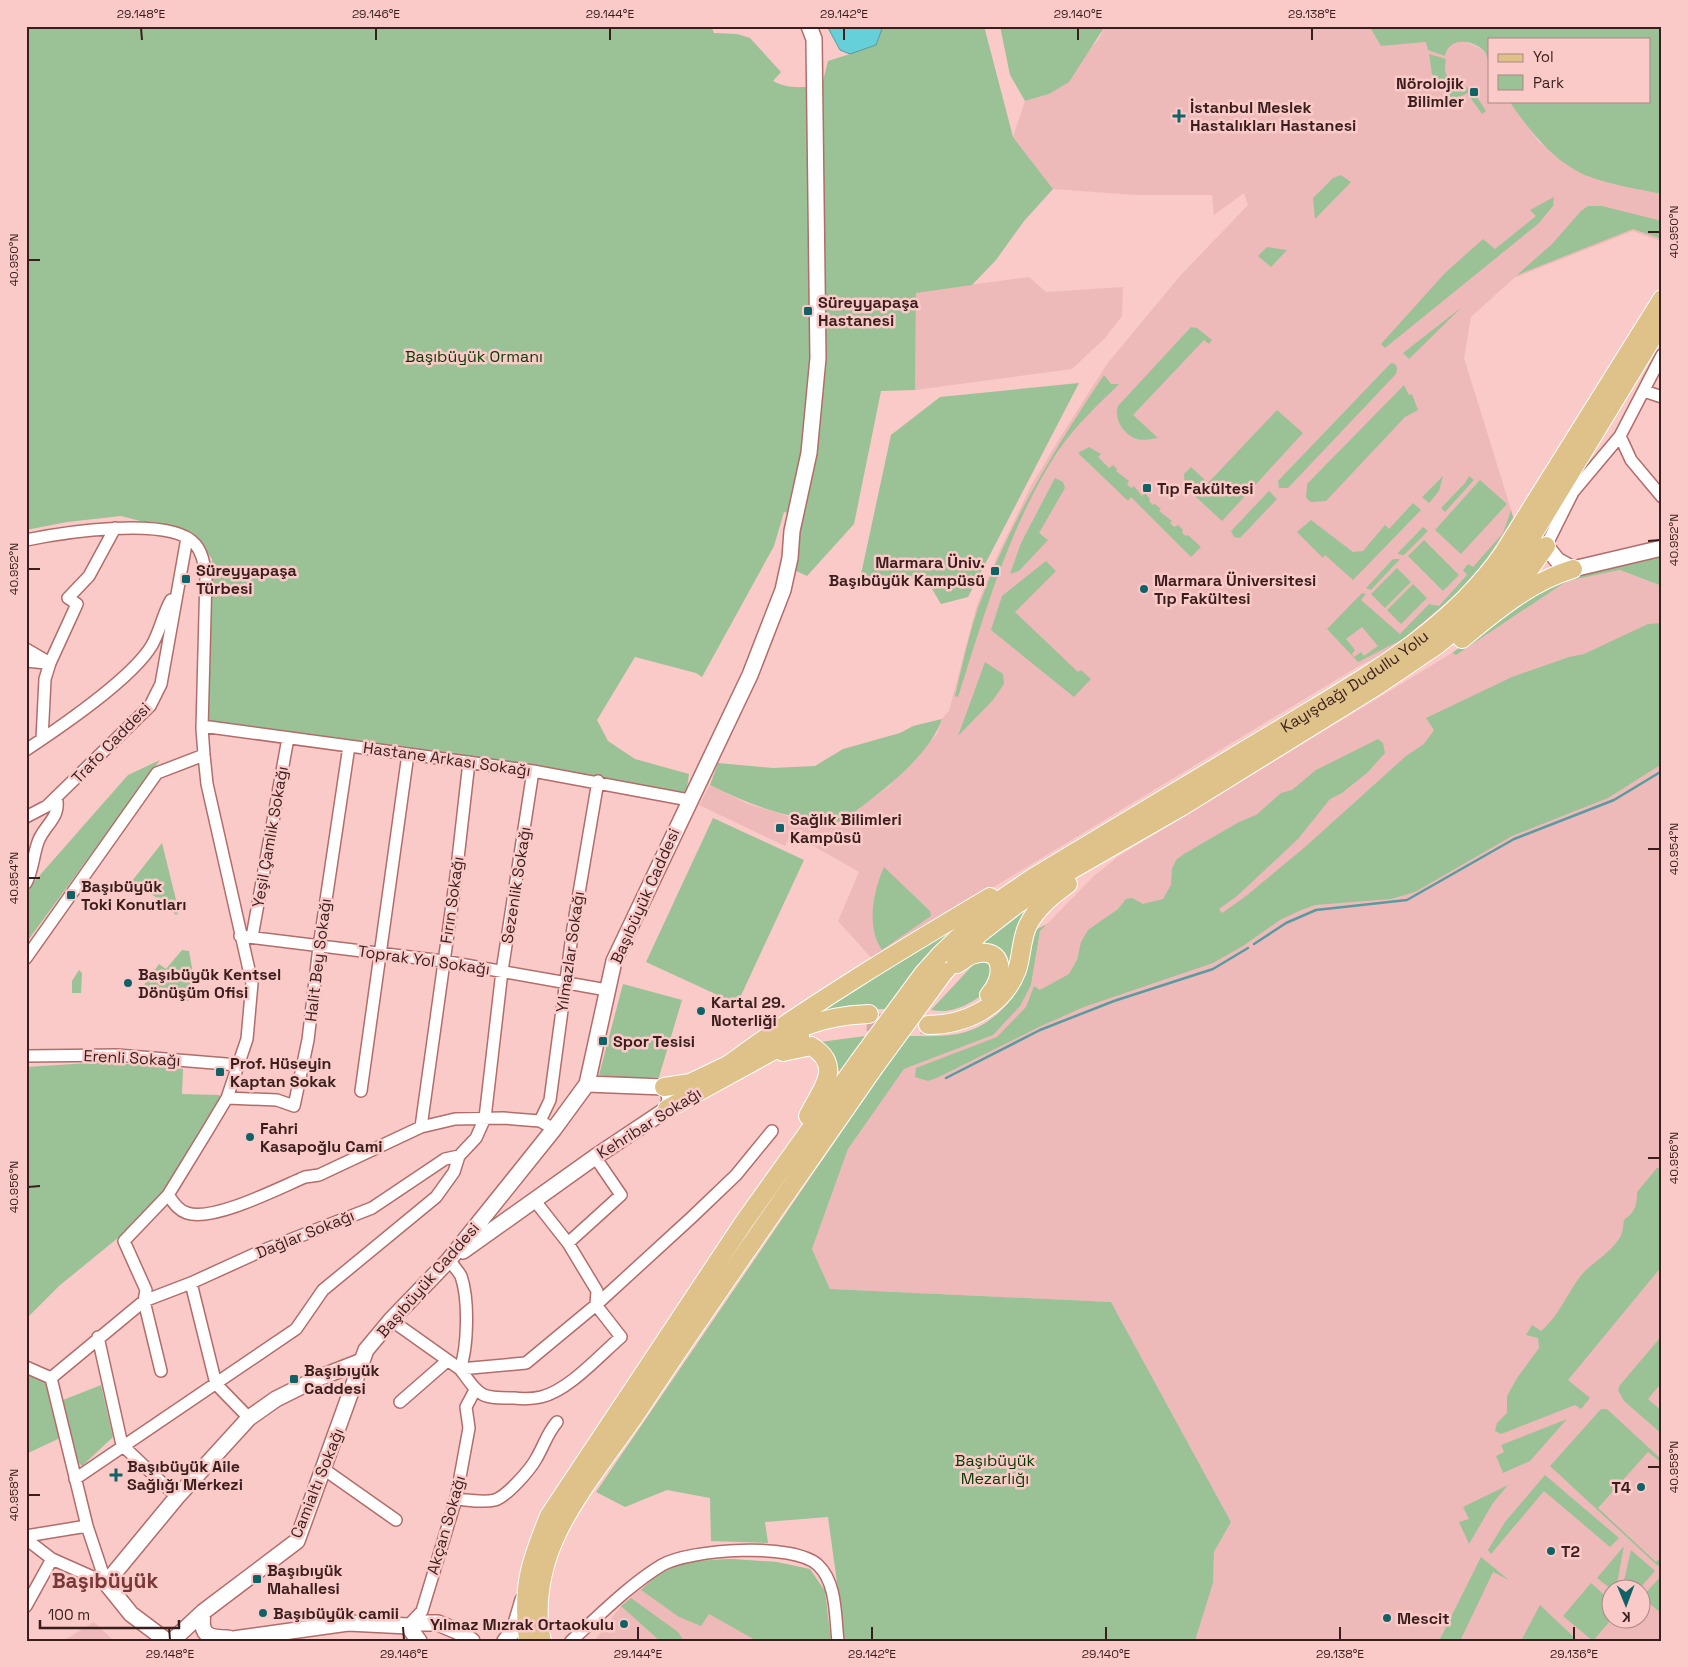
<svg xmlns="http://www.w3.org/2000/svg" width="1688" height="1667" font-family="'Space Grotesk',sans-serif">
<rect width="100%" height="100%" fill="#f9cac7"/>
<path fill="#eebab9" fill-rule="evenodd" d="M1105 26H1369L1381 46 1426 42 1445 55 1449 46 1456 41H1464L1481 49 1486 54 1489 65V101H1509L1539 142 1589 177 1662 194V242L1633 231 1514 278 1471 317 1464 358 1514 519 1488 560 1460 593 1405 642 1359 666 977 897 875 962 838 921 859 872 791 833 785 846 699 805 710 785 748 804 791 817 841 822 889 786 937 734 942 719 949 711 977 605 998 554 1032 484 1063 433 1107 364 1180 276 1248 205 1244 193 1214 215 1212 195H1135L1053 189 1013 137 1025 101 1049 94 1099 39Z
M1029 277 1046 292 1123 287 1122 316 1105 338 1072 369 915 390 916 292Z
M1620 570 1662 586V1641H1195L1213 1583 1214 1552 1231 1522 1111 1302 830 1289 812 1249 848 1149 904 1069 993 1035 1031 985 1040 931 1094 876 1119 856 1452 653 1456 655 1567 581ZM1610 1590H1640V1620H1610Z
M732 1559 777 1562 793 1641H594L621 1606 654 1577 696 1561Z
M94 1622 114 1641H63Z"/>
<path fill="#9bc196" fill-rule="evenodd" d="M26 26H711L714 33 737 34 750 38 781 72 773 81C790 90 803 87 822 85L828 61 850 54 883 26H984L1013 137 1053 189 1024 221 996 260 972 285 916 293 915 390 881 391 854 524 807 576 794 570 803 516 784 512 774 546 702 677 696 673 635 657 597 720 608 741 635 759 689 774 686 795 205 723 212 559 195 535 121 516 67 522 26 530Z
M1000 26H1105L1069 82 1049 94 1025 101 1010 75Z
M1369 26H1662V194C1638 189 1612 185 1590 177 1554 163 1530 131 1509 101H1649V39H1489V65C1488 60 1487 54 1483 50 1471 39 1449 37 1445 56L1428 50 1426 42 1381 46Z
M1429 54 1446 59C1441 85 1456 77 1469 89 1476 95 1481 103 1486 111L1482 114 1467 93 1450 103 1432 74Z
M1341 175 1351 182 1315 219 1313 198 1333 178Z
M1554 197 1553 206 1538 224 1385 348 1381 344 1445 273 1483 239 1495 249 1536 216 1530 210Z
M1588 206H1602L1662 221V239L1633 229 1517 275 1552 244 1581 211Z
M1267 247 1287 250 1271 267 1258 256Z
M1462 307 1409 359 1403 353Z
M1191 327 1197 328 1212 340 1209 344 1204 340 1133 415 1158 438C1151 439 1143 441 1137 439 1124 435 1113 418 1118 406Z
M1391 363 1395 364 1397 368 1396 374 1288 488H1279L1278 481Z
M1104 375 1111 384H1119C1098 405 1075 426 1058 451 1009 526 985 613 958 697L955 696C962 667 968 637 978 608 1008 525 1055 448 1104 375Z
M1079 383 968 597 941 604 926 579H860L891 435 940 397Z
M1404 385 1409 395 1412 394 1418 410 1405 417 1326 501 1311 502 1306 498 1307 484Z
M1277 410 1303 433 1222 521 1185 487 1184 474 1191 467 1208 483Z
M1089 447 1101 454 1098 457 1109 468 1113 465 1117 469 1116 471 1129 481 1127 484 1131 488 1134 486 1142 496 1145 493 1150 499 1149 501 1153 505 1155 504 1161 509 1159 511 1172 521 1170 523 1174 527 1178 525 1183 530 1182 533 1186 536 1188 535 1201 547 1191 557 1131 497 1128 501 1078 453Z
M1443 476 1439 491 1429 503 1422 497Z
M1469 476 1474 480 1445 512 1441 508 1465 483Z
M1055 478 1063 482 1065 488 1039 533 1048 540 1019 571 1010 574 1021 543Z
M1480 480 1507 504 1461 554 1435 530Z
M1269 491 1277 499 1240 538 1234 537 1231 531Z
M1413 503 1421 510 1353 580 1325 555 1323 558 1297 532 1311 520 1353 552 1363 551 1385 525 1389 529Z
M1511 510 1513 518 1487 559 1459 592 1403 639 1358 662 1327 629 1362 593 1366 594 1361 600 1400 634 1429 604 1439 606 1467 575 1463 570 1468 564 1473 567 1503 533ZM1362 627 1378 646 1364 656 1361 652 1354 657 1352 654 1355 650 1346 639Z
M1423 527 1428 531 1404 555 1397 554Z
M1424 540 1459 575 1443 591 1408 556Z
M1662 555V586L1620 570 1567 581 1456 655 1452 653 1553 581Z
M1393 559H1400L1371 590 1366 588Z
M1046 561 1056 571 1015 612 1078 672 1081 670 1091 679 1074 697 991 630 1002 596Z
M1397 568 1411 582 1385 608 1371 594Z
M1413 584 1427 598 1401 624 1387 610Z
M1662 623V764L1608 798 1512 836 1415 892 1391 899 1315 905 1299 911 1280 920 1243 946 1213 963 1084 1007 1041 1026 939 1077 928 1081 915 1077 916 1068 997 1037 1026 1007 1034 986 1040 990 1069 974 1077 960 1081 942 1088 930 1118 909 1126 899 1132 898 1143 904 1163 899 1171 885 1172 869 1176 860 1184 854 1239 822 1256 815 1281 793 1292 790 1316 770 1378 739 1383 743 1385 753 1368 772 1342 793 1330 799 1298 839 1237 896 1219 909 1222 913 1246 896 1305 847 1406 756 1424 744 1434 730 1426 718 1512 677 1569 657 1584 654 1648 624Z
M985 662 1003 674 1004 684 993 700 958 736Z
M942 719C928 759 875 797 841 822 791 820 754 807 710 785L718 763 773 768 815 766 843 749 900 733 913 726Z
M160 760 26 943V891L128 775Z
M713 818 804 860 737 1004 646 962Z
M162 843 179 912 176 915 160 900 132 881Z
M884 867 930 911 931 916 882 950C866 927 873 892 884 867Z
M1040 899 1012 973 979 946 1019 912Z
M974 912 890 1009H874L813 1016Z
M1047 924 1040 931 1031 985 1020 1006 993 1035 904 1069 848 1149 812 1249 830 1289 1111 1302 1231 1522 1214 1552 1213 1583 1195 1641H845L828 1517 765 1522 768 1543 711 1541 710 1498 667 1490 625 1507 596 1492 907 1036C924 1036 941 1037 957 1034 989 1029 1018 999 1027 968 1031 956 1032 943 1035 930Z
M182 950 189 951 197 996H190L188 1001 136 996 159 964 166 969Z
M981 960 993 965 991 987C975 1002 954 1015 931 1010L973 965Z
M79 970 82 973 81 993H72V981Z
M623 984 682 1000 659 1077 627 1079 599 1075Z
M873 1035 840 1078C839 1063 832 1053 820 1045V1042Z
M105 1062 183 1069 182 1094 219 1095 224 1101 160 1195 130 1228 59 1286 26 1319V1067Z
M1662 1167V1266L1568 1380 1590 1398 1581 1409 1575 1405 1501 1434 1495 1431 1497 1423 1507 1413V1396L1517 1378 1539 1348 1538 1338 1526 1335 1532 1325 1541 1331C1560 1316 1569 1288 1585 1271 1597 1260 1610 1252 1619 1239 1623 1234 1623 1226 1624 1220 1635 1212 1637 1206 1637 1192L1657 1168Z
M1659 1339 1662 1341V1382L1648 1399 1662 1411V1434L1624 1401 1618 1390 1620 1385Z
M26 1363 47 1375 60 1438 26 1454Z
M101 1385 113 1437 82 1466 78 1462 63 1400Z
M1601 1409H1607L1662 1460V1463L1648 1452 1598 1508 1656 1562 1662 1556V1561L1658 1566 1550 1466Z
M1567 1419 1530 1461 1503 1473 1496 1456 1504 1452 1501 1445Z
M1545 1475 1619 1538 1610 1547 1544 1491 1491 1554 1488 1550 1505 1522Z
M1508 1485 1493 1503 1469 1544 1459 1522 1469 1519 1463 1507Z
M1624 1546 1616 1589H1611L1597 1578Z
M1631 1550 1655 1571 1639 1589H1622Z
M1481 1557 1509 1580 1493 1572 1461 1639 1463 1641H1439Z
M732 1559 777 1562 810 1569 825 1591 831 1641H757L709 1614 701 1626 679 1617 641 1590C672 1560 690 1561 732 1559Z
M1661 1576 1662 1577V1614L1642 1597Z
M1591 1583 1610 1600V1621L1593 1641 1563 1616Z
M631 1598 678 1632 684 1641H660L621 1606Z
M1540 1605 1578 1641H1521Z"/>
<path fill="#66d0d8" stroke="#599ba0" d="M827 26H883L876 45 850 54 840 50Z"/>
<g fill="none" stroke-linecap="round" stroke-linejoin="round">
<path stroke="#599ba0" stroke-width="2.5" d="M1254 944 1286 923 1316 910 1407 900 1514 839 1614 800 1662 771
M946 1078 1040 1030 1114 1001 1213 969 1248 948"/>
<path stroke="#d3a8a5" stroke-width="18" stroke-dasharray="18 9" stroke-linecap="butt" d="M867 1022 928 1025"/>
<defs>
<path id="street" d="M1644 391 1662 397
M1620 436 1631 460 1662 497
M26 540C60 533 170 515 195 544 203 553 204 565 206 576L202 728 204 755 207 784 252 983 247 1039 227 1098 206 1133 168 1195 124 1241 146 1290 144 1301 51 1378 87 1526 106 1583
M1546 546 1573 492 1620 436 1662 355
M26 649 50 663
M26 661 46 663
M202 726 533 771 689 800
M42 739 45 679 50 663 77 604 68 598 89 576 115 528
M26 750C59 728 132 679 152 645 160 631 163 614 171 600
M26 817 47 806 150 706 161 684 187 538
M26 883C33 870 33 856 38 842 44 825 62 817 56 797
M240 936 443 961 607 990
M252 937 288 738
M26 958 157 773 204 755
M26 1056 117 1055 238 1065
M361 1091 408 754
M227 1098 277 1100 294 1106 308 1040 319 947 349 746
M540 1121 550 1100 573 928 598 781
M421 1127 456 876 469 762
M168 1195C174 1203 178 1210 187 1213 213 1222 279 1188 305 1177L319 1175 421 1127 455 1119 503 1118 540 1121 554 1129
M568 1243 621 1195 595 1157
M449 1260C453 1265 458 1271 461 1276 469 1299 468 1347 460 1369 481 1397 479 1398 514 1398 523 1399 532 1399 541 1397 568 1391 599 1356 621 1337L596 1305 597 1291 568 1243 535 1201
M191 1283 216 1384 249 1418
M391 1320 460 1369 526 1363 596 1305 691 1218 736 1175 772 1131
M98 1337 122 1445 177 1497
M26 1367 51 1378
M161 1371 144 1301 191 1283 259 1252 372 1208 445 1159 459 1156
M400 1402 447 1361
M325 1470 396 1520
M75 1479 296 1329 323 1290 436 1197 454 1172 459 1156 476 1138 485 1118 502 971 533 771
M456 1499C469 1500 483 1503 495 1500 507 1496 530 1470 536 1459 544 1446 547 1433 557 1422
M26 1536 87 1526
M26 1539 52 1559 106 1583
M26 1606 52 1559
M408 1626 422 1611 456 1499 469 1428 466 1407 475 1390
M571 1641C600 1615 629 1585 662 1565 690 1549 794 1542 818 1565 837 1583 835 1616 838 1641"/>
<path id="secondary" d="M1546 546 1557 560 1573 569 1662 548
M463 1251 595 1157 667 1109C671 1100 671 1094 664 1087L587 1084
M203 1612C200 1635 207 1638 228 1638
M408 1626 419 1641
M167 1641 131 1614 106 1583 177 1497 249 1418 276 1399 316 1379 362 1361
M172 1641 203 1612 297 1541 366 1350 391 1320 449 1260 554 1129 587 1084 614 961 750 675 783 590 790 558 792 531 809 453 818 358 814 39 809 26
M219 1641 348 1623 408 1626 420 1623H438L459 1632 472 1641
M505 1641 514 1630 523 1600"/>
<g id="primary">
<path d="M1509 598 1546 546"/>
<path d="M1462 639C1496 611 1530 582 1573 569"/>
<path id="s1" d="M940 955 991 906 1034 877C1119 825 1205 775 1290 723 1369 675 1451 629 1504 552L1662 299"/>
<path d="M957 964C962 961 969 955 975 954 1005 946 1005 978 989 995"/>
<path d="M944 972 979 934 1016 905 1066 873 1181 807 1378 685 1437 645 1463 624 1489 598 1518 559 1662 322"/>
<path d="M928 1025C965 1025 1003 1007 1017 970 1022 955 1021 939 1028 925 1037 907 1053 895 1068 884"/>
<path d="M786 1035C812 1021 839 1015 869 1014"/>
<path d="M783 1052 811 1046C845 1066 820 1091 808 1116"/>
<path d="M728 1065C811 1004 901 950 990 897"/>
<path d="M664 1087 690 1083 738 1060"/>
<path d="M667 1109 800 1036"/>
<path d="M528 1641C522 1587 529 1565 549 1516L744 1222 859 1061"/>
<path d="M542 1641C534 1607 541 1569 555 1538 574 1495 614 1447 640 1408 715 1294 795 1182 873 1069"/>
</g>
</defs>
<use href="#street" stroke="#b26d6a" stroke-width="14"/>
<use href="#secondary" stroke="#b26d6a" stroke-width="18"/>
<use href="#primary" stroke="#fff" stroke-width="20"/>
<use href="#street" stroke="#fff" stroke-width="11"/>
<use href="#secondary" stroke="#fff" stroke-width="15"/>
<use href="#primary" stroke="#dfc289" stroke-width="18"/>
<defs>
<path id="primary-bridge" d="M859 1061 923 974 940 955
M873 1069 944 972"/>
</defs>
<use href="#primary-bridge" stroke="#fff" stroke-width="20" stroke-linecap="butt"/>
<use href="#primary-bridge" stroke="#dfc289" stroke-width="18"/>
</g>
<path fill="none" stroke="#3a1e1d" stroke-width="2" d="M141 28 142 40M376 28V40M610 28V40M844 28V40M1078 28V40M1312 28V40M1648 232H1660M28 260H40M1648 541 1660 540M28 569H40M1648 849H1660M28 878H40M1648 1158H1660M28 1187 40 1186M1648 1467H1660M28 1495H40M169 1627 170 1640M403 1627 404 1640M638 1627V1640M872 1627V1640M1106 1627V1640M1340 1627V1640M1574 1627V1640"/>
<g fill="#116267" stroke="#f9cac7" stroke-width="2">
<rect x="1469" y="87" width="10" height="10" rx="2.5"/>
<path d="M1176.5 108.5h5v5h5v5h-5v5h-5v-5h-5v-5h5z"/>
<rect x="803" y="306" width="10" height="10" rx="2.5"/>
<rect x="1142" y="483" width="10" height="10" rx="2.5"/>
<rect x="990" y="566" width="10" height="10" rx="2.5"/>
<rect x="181" y="574" width="10" height="10" rx="2.5"/>
<circle cx="1144" cy="589" r="5"/>
<rect x="775" y="823" width="10" height="10" rx="2.5"/>
<rect x="66" y="890" width="10" height="10" rx="2.5"/>
<circle cx="128" cy="983" r="5"/>
<circle cx="701" cy="1011" r="5"/>
<rect x="598" y="1036" width="10" height="10" rx="2.5"/>
<rect x="215" y="1067" width="10" height="10" rx="2.5"/>
<circle cx="250" cy="1137" r="5"/>
<rect x="289" y="1374" width="10" height="10" rx="2.5"/>
<path d="M113.5 1467.5h5v5h5v5h-5v5h-5v-5h-5v-5h5z"/>
<circle cx="1641" cy="1487" r="5"/>
<circle cx="1551" cy="1551" r="5"/>
<rect x="252" y="1574" width="10" height="10" rx="2.5"/>
<circle cx="263" cy="1613" r="5"/>
<circle cx="1387" cy="1618" r="5"/>
<circle cx="624" cy="1624" r="5"/>
</g>
<g text-anchor="middle" dominant-baseline="central" stroke-width="5" stroke-linejoin="round" paint-order="stroke">
<g font-size="16" font-weight="bold" fill="#3a1e1d" stroke="#f9cac7" text-anchor="start">
<text x="1464" y="83" text-anchor="end">Nörolojik<tspan x="1464" dy="18">Bilimler</tspan></text>
<text x="1190" y="107">İstanbul Meslek<tspan x="1190" dy="18">Hastalıkları Hastanesi</tspan></text>
<text x="818" y="302">Süreyyapaşa<tspan x="818" dy="18">Hastanesi</tspan></text>
<text x="1157" y="488">Tıp Fakültesi</text>
<text x="985" y="562" text-anchor="end">Marmara Üniv.<tspan x="985" dy="18">Başıbüyük Kampüsü</tspan></text>
<text x="196" y="570">Süreyyapaşa<tspan x="196" dy="18">Türbesi</tspan></text>
<text x="1154" y="580">Marmara Üniversitesi<tspan x="1154" dy="18">Tıp Fakültesi</tspan></text>
<text x="790" y="819">Sağlık Bilimleri<tspan x="790" dy="18">Kampüsü</tspan></text>
<text x="81" y="886">Başıbüyük<tspan x="81" dy="18">Toki Konutları</tspan></text>
<text x="138" y="974">Başıbüyük Kentsel<tspan x="138" dy="18">Dönüşüm Ofisi</tspan></text>
<text x="711" y="1002">Kartal 29.<tspan x="711" dy="18">Noterliği</tspan></text>
<text x="613" y="1041">Spor Tesisi</text>
<text x="230" y="1063">Prof. Hüseyin<tspan x="230" dy="18">Kaptan Sokak</tspan></text>
<text x="260" y="1128">Fahri<tspan x="260" dy="18">Kasapoğlu Cami</tspan></text>
<text x="304" y="1370">Başıbıyük<tspan x="304" dy="18">Caddesi</tspan></text>
<text x="127" y="1466">Başıbüyük Aile<tspan x="127" dy="18">Sağlığı Merkezi</tspan></text>
<text x="1631" y="1487" text-anchor="end">T4</text>
<text x="1561" y="1551">T2</text>
<text x="267" y="1570">Başıbıyük<tspan x="267" dy="18">Mahallesi</tspan></text>
<text x="273" y="1613">Başıbüyük camii</text>
<text x="1397" y="1618">Mescit</text>
<text x="614" y="1624" text-anchor="end">Yılmaz Mızrak Ortaokulu</text>
</g>
<g font-size="16" fill="#043c01" stroke="#f9cac7">
<text x="474" y="356">Başıbüyük Ormanı</text>
<text x="995" y="1460">Başıbüyük<tspan x="995" dy="18">Mezarlığı</tspan></text>
</g>
<g font-size="16" fill="#3a1e1d" stroke="#f9cac7">
<text stroke="none"><textPath href="#s1" startOffset="498">Kayışdağı Dudullu Yolu</textPath></text>
<text transform="translate(111 743) rotate(-46)">Trafo Caddesi</text>
<text transform="translate(447 759) rotate(8)">Hastane Arkası Sokağı</text>
<text transform="translate(270 837) rotate(-80)">Yeşil Çamlık Sokağı</text>
<text transform="translate(516 885) rotate(-81)">Sezenlik Sokağı</text>
<text transform="translate(645 896) rotate(-66)">Başıbüyük Caddesi</text>
<text transform="translate(452 900) rotate(-82)">Fırın Sokağı</text>
<text transform="translate(570 952) rotate(-82)">Yılmazlar Sokağı</text>
<text transform="translate(318 960) rotate(-83)">Halit Bey Sokağı</text>
<text transform="translate(424 960) rotate(8)">Toprak Yol Sokağı</text>
<text transform="translate(132 1058) rotate(3)">Erenli Sokağı</text>
<text transform="translate(649 1123) rotate(-32)">Kehribar Sokağı</text>
<text transform="translate(305 1234) rotate(-22)">Dağlar Sokağı</text>
<text transform="translate(428 1280) rotate(-49)">Başıbüyük Caddesi</text>
<text transform="translate(317 1483) rotate(-68)">Camialtı Sokağı</text>
<text transform="translate(446 1525) rotate(-74)">Akçan Sokağı</text>
</g>
<g font-size="21" font-weight="bold" fill="#793939" stroke="#f9cac7">
<text x="105" y="1580">Başıbüyük</text>
</g>
</g>
<rect width="1688" height="1667" fill="none" stroke="#f9cac7" stroke-width="55"/>
<rect x="1488" y="38" width="162" height="65" fill="#f9cac7" stroke="#ad8583"/>
<rect x="1498" y="54" width="25" height="8" fill="#dfc289" stroke="#ad8583"/>
<text x="1533" y="62" font-size="15" fill="#3a1e1d">Yol</text>
<rect x="1498" y="75" width="25" height="15" fill="#9bc196" stroke="#ad8583"/>
<text x="1533" y="88" font-size="15" fill="#3a1e1d">Park</text>
<g transform="translate(1626 1604) rotate(179)"><circle r="24" fill="#f9cac7" stroke="#ad8583"/>
<path d="M0-4L9 19L0 12L-9 19Z" fill="#116267"/>
<text y="-8" font-size="14" font-weight="bold" text-anchor="middle" fill="#3a1e1d">K</text>
</g>
<path d="M40 1620v8h139v-8" fill="none" stroke="#3a1e1d" stroke-width="2.5"/>
<text x="48" y="1620" font-size="15" fill="#3a1e1d" stroke="#f9cac7" stroke-width="4" paint-order="stroke">100 m</text>
<rect x="28" y="28" width="1632" height="1612" fill="none" stroke="#3a1e1d" stroke-width="2"/>
<g font-size="12" text-anchor="middle" fill="#3a1e1d">
<text x="141" y="18">29.148°E</text>
<text x="376" y="18">29.146°E</text>
<text x="610" y="18">29.144°E</text>
<text x="844" y="18">29.142°E</text>
<text x="1078" y="18">29.140°E</text>
<text x="1312" y="18">29.138°E</text>
<text transform="translate(1674 232) rotate(-90)" y="4">40.950°N</text>
<text transform="translate(14 260) rotate(-90)" y="4">40.950°N</text>
<text transform="translate(1674 540) rotate(-90)" y="4">40.952°N</text>
<text transform="translate(14 569) rotate(-90)" y="4">40.952°N</text>
<text transform="translate(1674 849) rotate(-90)" y="4">40.954°N</text>
<text transform="translate(14 878) rotate(-90)" y="4">40.954°N</text>
<text transform="translate(1674 1158) rotate(-90)" y="4">40.956°N</text>
<text transform="translate(14 1187) rotate(-90)" y="4">40.956°N</text>
<text transform="translate(1674 1467) rotate(-90)" y="4">40.958°N</text>
<text transform="translate(14 1495) rotate(-90)" y="4">40.958°N</text>
<text x="170" y="1658">29.148°E</text>
<text x="404" y="1658">29.146°E</text>
<text x="638" y="1658">29.144°E</text>
<text x="872" y="1658">29.142°E</text>
<text x="1106" y="1658">29.140°E</text>
<text x="1340" y="1658">29.138°E</text>
<text x="1574" y="1658">29.136°E</text>
</g>
</svg>
